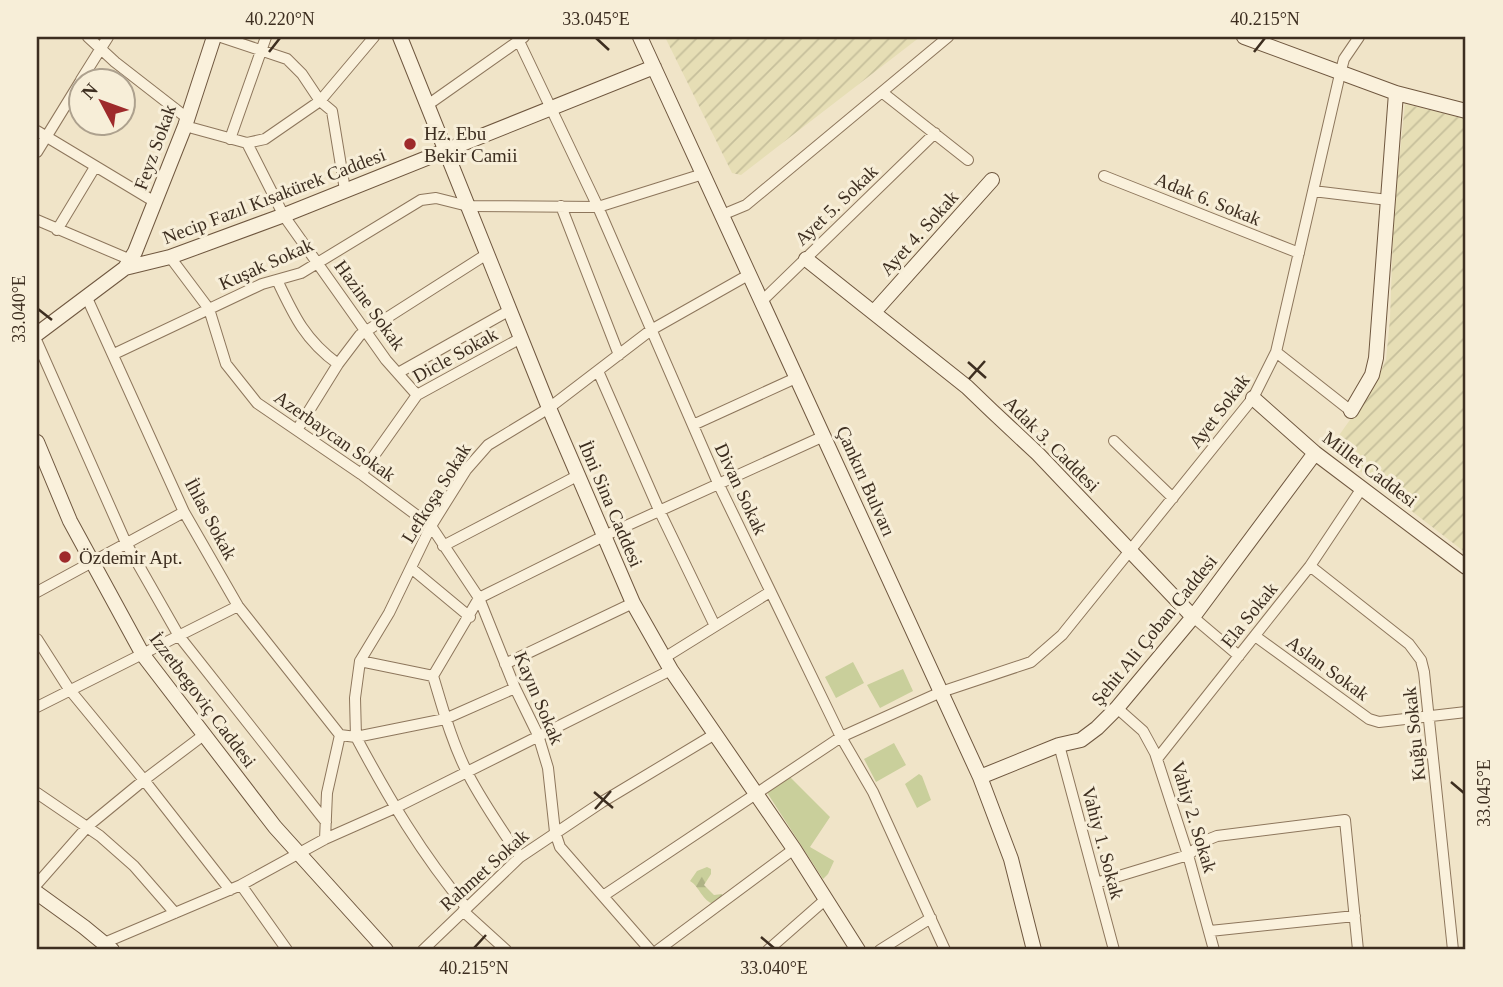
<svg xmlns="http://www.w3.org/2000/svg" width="1503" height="987" font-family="Georgia,serif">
<defs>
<pattern id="farmland-furrows" width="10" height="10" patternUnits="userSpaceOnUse" patternTransform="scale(1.75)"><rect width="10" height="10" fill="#e6deb5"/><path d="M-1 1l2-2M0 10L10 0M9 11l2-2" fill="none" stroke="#c6bf9b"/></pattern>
<pattern id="forest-firs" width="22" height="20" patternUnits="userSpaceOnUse" patternTransform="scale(1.75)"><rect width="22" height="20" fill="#c9cf9b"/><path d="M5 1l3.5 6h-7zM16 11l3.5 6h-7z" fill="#aeb285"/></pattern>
</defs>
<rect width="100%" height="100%" fill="#f0e4c8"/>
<path fill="url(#farmland-furrows)" d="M665 37H920L741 175 732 173Z
M1405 104 1466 119V553L1330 448 1374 386 1386 360 1390 319 1394 210Z"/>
<path fill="#c9cf9b" d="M853 662 864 683 836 698 825 677Z
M903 669 913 691 880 708 867 685Z
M894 743 906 765 876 782 864 759Z
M919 774 922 776 931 800 917 808 905 784Z
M789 776 830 817 810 847 834 861 828 874 823 879 766 791Z"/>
<path fill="url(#forest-firs)" d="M707 867 711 869V874L704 885 714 895 722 894V898L714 904C702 901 700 887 690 881L697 871Z"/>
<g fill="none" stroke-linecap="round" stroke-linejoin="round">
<defs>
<path id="street" d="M88 37 115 62 187 118
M221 37 287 59 302 74 320 101 332 111 345 190
M517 37 598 207 718 483 841 737 873 792 945 950
M81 80 108 37
M883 93 968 160
M429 104 524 37
M185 126 247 143 284 216 386 360 417 395
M37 131 155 202
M230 139 266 37
M247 143 265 139 320 101 374 37
M37 152 80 82
M1104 176 1299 253
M1313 191 1388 200
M561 206 619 355
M722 215 746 205 948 37
M37 220 131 260
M57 230 95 167
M170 257 209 309 226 364 257 403 361 474 431 526 479 598 515 688 538 735 548 768 555 832 560 847 650 950
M277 280C294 316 305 340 338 364
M87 298 184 512 238 606 340 735
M762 301 935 133
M37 342 126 543 179 636 326 822
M1276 352 1351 411
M114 354 262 284 301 273 421 200 436 198 468 206 598 207 703 174
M598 371 659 510 715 626
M398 373 510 310
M693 425 798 377
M297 430 338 364 360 335 487 254
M1114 441 1173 498
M361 474 417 395 521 338
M443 546 577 476
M1310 566 1409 644 1421 660 1424 672 1453 950
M411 568 470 617
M37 592 184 512
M1193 617 1239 656
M1255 636 1369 719 1379 722 1466 712
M37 639 69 689 144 780 230 890
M664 658 770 592
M360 661 433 676
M505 664 633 603
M37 707 238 606
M1117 708 1143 731 1155 753 1188 855 1214 950
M1059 745 1114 950
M1157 759 1310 566 1362 488
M37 793 100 836 134 866 175 913
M325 839 327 793 340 735 356 737 355 698 360 661 389 613 431 526 466 470 488 445 549 408 651 330 750 274
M520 857C502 830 483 803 468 774 452 743 443 709 433 676L479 598 604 536 824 436
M1096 883 1188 855 1207 840 1217 836 1345 820 1358 950
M37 884 88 826 144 780 205 734
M241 885 287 950
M603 896 841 737 941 692 1031 662 1062 635 1253 398 1276 352 1340 74 1344 59 1359 37
M466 907C422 855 388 797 356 737L445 719 515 688
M463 911 506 950
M1210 931 1355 916
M104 943 241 885 325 839 395 808 671 670
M423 950 520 857 602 802 715 734
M658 950 794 849
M768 950 826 899
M880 950 931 918"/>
<path id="secondary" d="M400 37 549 408 633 603 671 670 794 849 858 950
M640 37 980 777 1011 859 1034 950
M1244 37 1396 93 1466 111
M806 259 967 387 992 411 1038 454 1193 617
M125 268 135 252 185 126 214 37
M874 312 992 180
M37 334 125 268 170 257 287 214 654 67
M1253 398 1315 453 1466 567
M1351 411 1372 375 1376 358 1396 93
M37 442 70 521 143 655 275 827 386 950
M980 777 1059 745 1081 740 1097 728 1117 708 1193 617 1315 453
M37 893 84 927 112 950"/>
</defs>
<use href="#street" stroke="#8d765c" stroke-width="12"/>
<use href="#secondary" stroke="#6f573f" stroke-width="16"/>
<use href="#street" stroke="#faf1dc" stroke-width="10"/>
<use href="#secondary" stroke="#faf1dc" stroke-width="14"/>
</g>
<path fill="none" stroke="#3d2e20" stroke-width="2.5" d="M596 38 609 50M269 52 280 38M1254 52 1265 38M38 309 52 320M968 362 986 378M969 379 985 361M1451 782 1464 793M594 792 613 808M595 809 611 791M761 937 774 948M474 948 486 935"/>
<g fill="#9e2a2b" stroke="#f7eed8" stroke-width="2.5">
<circle cx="410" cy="144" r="7"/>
<circle cx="65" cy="557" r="7"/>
</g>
<g text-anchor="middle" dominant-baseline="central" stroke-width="6" stroke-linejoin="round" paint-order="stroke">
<g font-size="19" fill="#3d2e20" stroke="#f7eed8" text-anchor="start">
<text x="424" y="133">Hz. Ebu<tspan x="424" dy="22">Bekir Camii</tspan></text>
<text x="79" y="557">Özdemir Apt.</text>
</g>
<g font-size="19" fill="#3d2e20" stroke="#f7eed8">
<text transform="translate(155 147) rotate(-70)">Feyz Sokak</text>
<text transform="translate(274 196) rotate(-21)">Necip Fazıl Kısakürek Caddesi</text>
<text transform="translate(1208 199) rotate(22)">Adak 6. Sokak</text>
<text transform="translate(836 205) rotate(-44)">Ayet 5. Sokak</text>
<text transform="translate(919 233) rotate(-48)">Ayet 4. Sokak</text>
<text transform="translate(266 264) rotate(-24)">Kuşak Sokak</text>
<text transform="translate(370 305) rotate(54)">Hazine Sokak</text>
<text transform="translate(455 355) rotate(-29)">Dicle Sokak</text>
<text transform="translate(1219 411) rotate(-53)">Ayet Sokak</text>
<text transform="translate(335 436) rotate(35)">Azerbaycan Sokak</text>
<text transform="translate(1052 444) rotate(45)">Adak 3. Caddesi</text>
<text transform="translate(1370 469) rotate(37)">Millet Caddesi</text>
<text transform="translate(866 481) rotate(66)">Çankırı Bulvarı</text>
<text transform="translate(741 489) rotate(65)">Divan Sokak</text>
<text transform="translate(436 493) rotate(-58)">Lefkoşa Sokak</text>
<text transform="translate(611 504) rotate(67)">İbni Sina Caddesi</text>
<text transform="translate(211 519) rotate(62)">İhlas Sokak</text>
<text transform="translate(1249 615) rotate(-51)">Ela Sokak</text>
<text transform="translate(1154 630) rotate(-51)">Şehit Ali Çoban Caddesi</text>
<text transform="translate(1328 668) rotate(36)">Aslan Sokak</text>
<text transform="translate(539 698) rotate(67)">Kayın Sokak</text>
<text transform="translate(203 700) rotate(53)">İzzetbegoviç Caddesi</text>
<text transform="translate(1414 734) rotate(-96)">Kuğu Sokak</text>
<text transform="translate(1194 817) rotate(73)">Vahiy 2. Sokak</text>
<text transform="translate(1103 843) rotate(75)">Vahiy 1. Sokak</text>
<text transform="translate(484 870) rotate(-42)">Rahmet Sokak</text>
</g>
</g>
<rect width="1503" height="987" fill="none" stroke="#f7eed8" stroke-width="77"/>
<g transform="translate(102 102) rotate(311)"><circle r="33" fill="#f7eed8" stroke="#ada18e" stroke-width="2"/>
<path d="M0-5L12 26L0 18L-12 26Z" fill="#9e2a2b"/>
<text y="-10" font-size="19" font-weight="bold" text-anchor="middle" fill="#3d2e20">N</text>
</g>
<rect x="38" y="38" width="1426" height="910" fill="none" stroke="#3d2e20" stroke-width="2.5"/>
<g font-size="18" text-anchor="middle" fill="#3d2e20">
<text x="280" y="25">40.220°N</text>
<text x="596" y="25">33.045°E</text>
<text x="1265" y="25">40.215°N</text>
<text transform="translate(19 309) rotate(-90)" y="6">33.040°E</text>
<text transform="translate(1484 793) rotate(-90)" y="6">33.045°E</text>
<text x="474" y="974">40.215°N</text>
<text x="774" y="974">33.040°E</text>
</g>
</svg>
